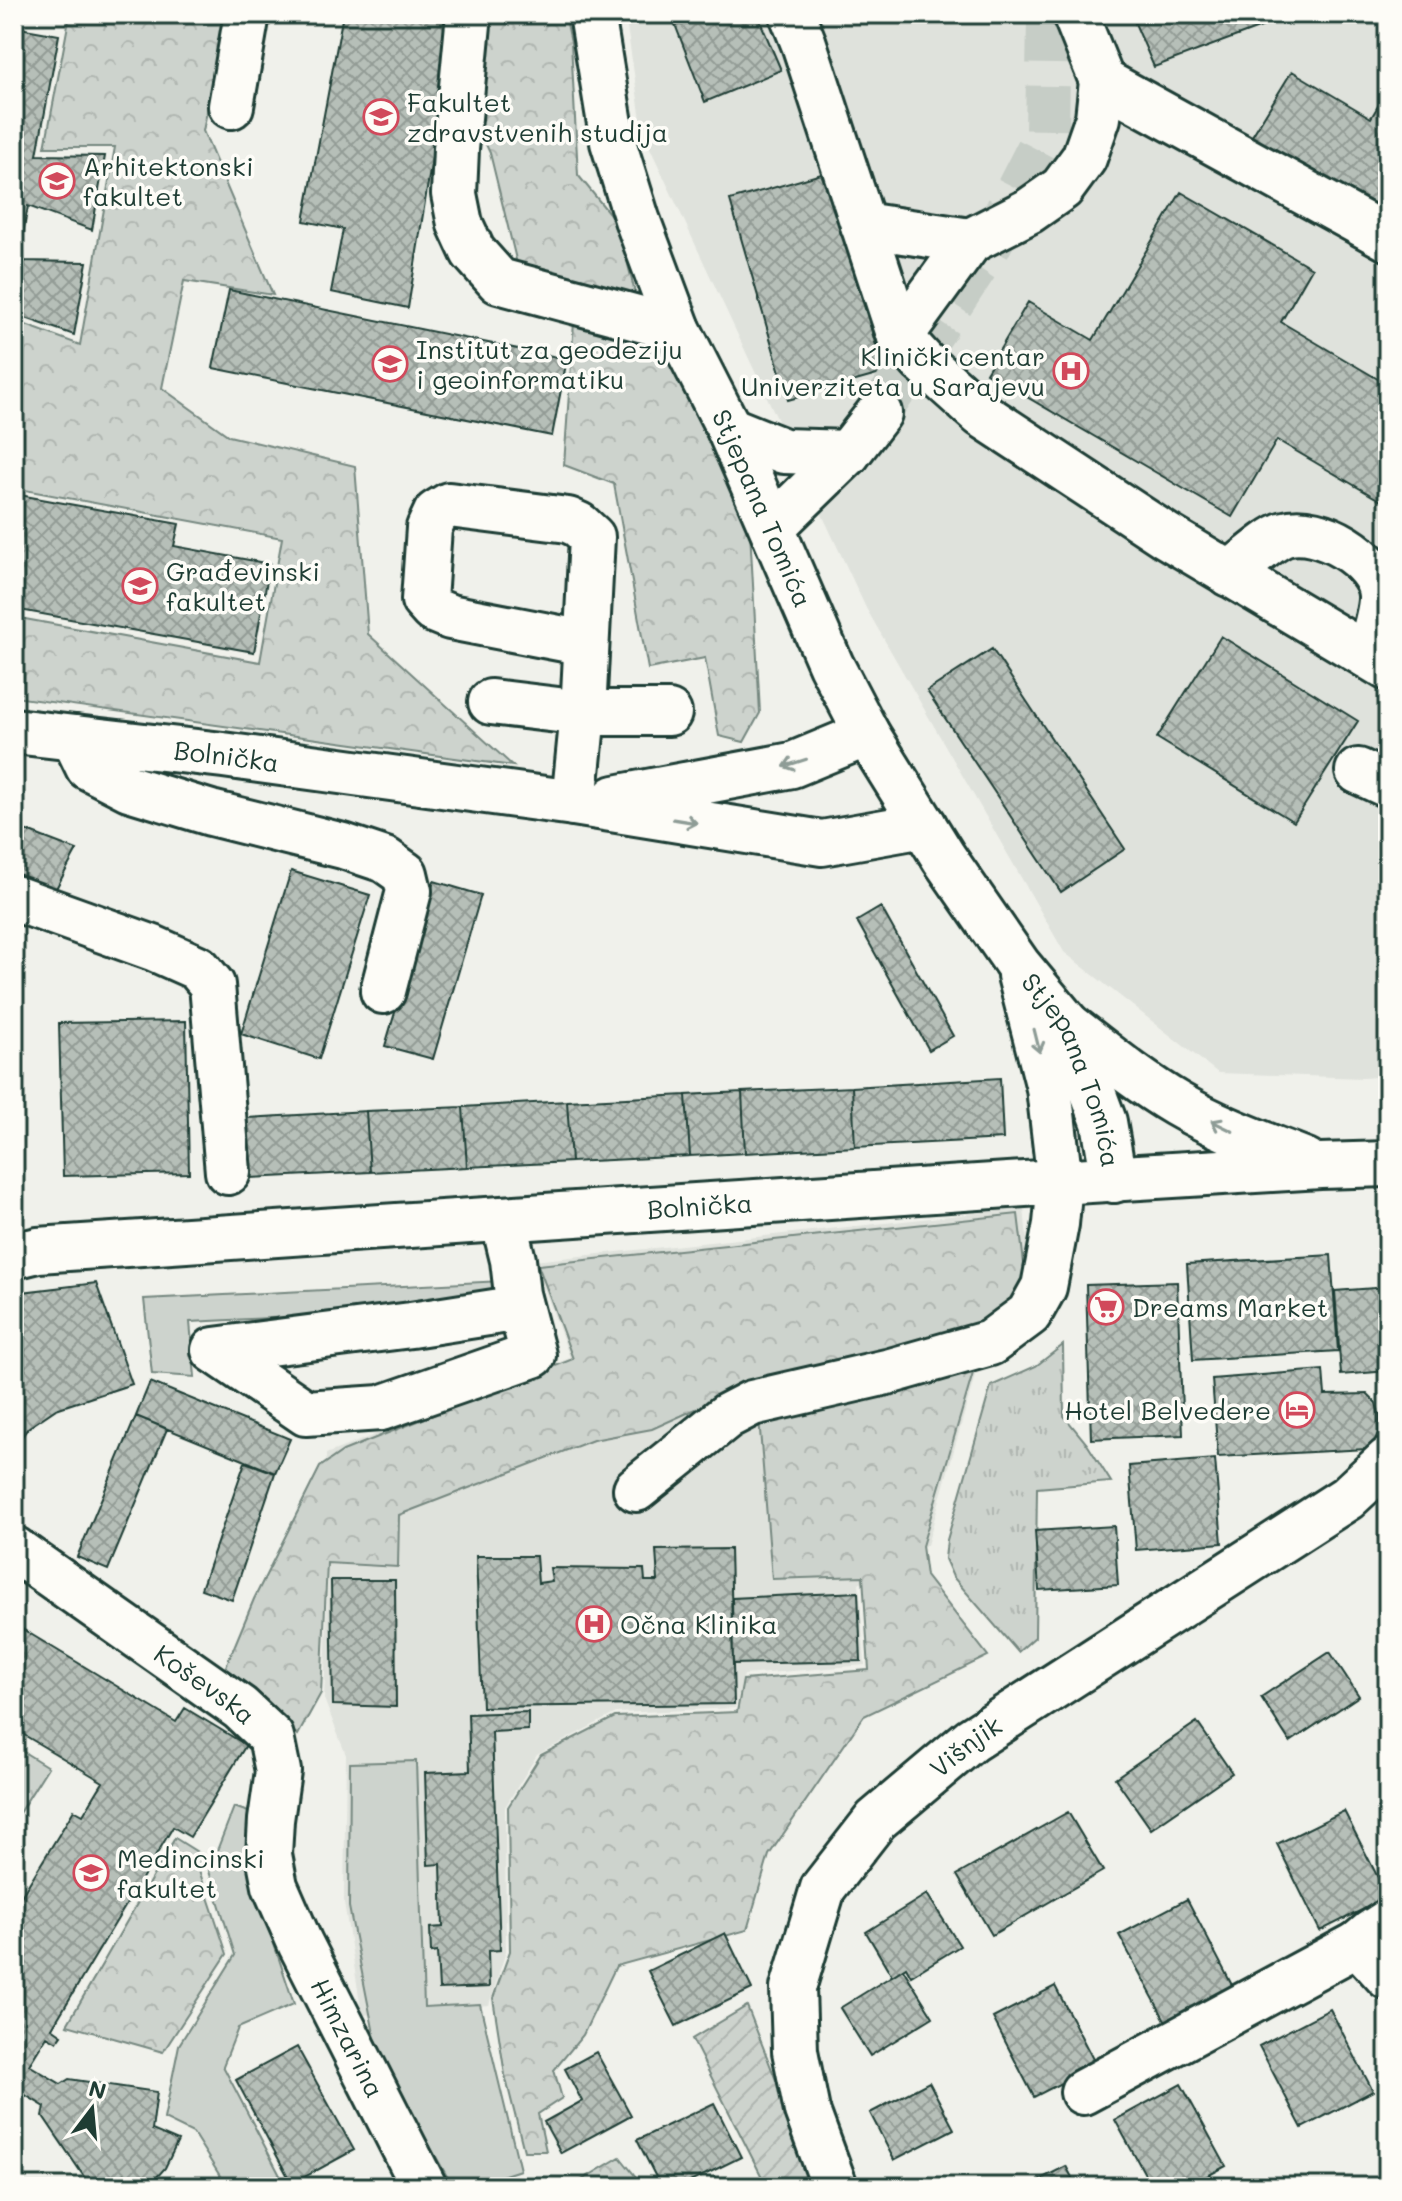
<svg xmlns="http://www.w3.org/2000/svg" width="1402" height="2201" font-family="Mali,sans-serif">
<defs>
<pattern id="forest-crowns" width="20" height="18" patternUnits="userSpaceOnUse" patternTransform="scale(2)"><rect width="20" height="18" fill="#cdd3cd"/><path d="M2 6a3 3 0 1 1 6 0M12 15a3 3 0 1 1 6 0" fill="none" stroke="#b0b6b1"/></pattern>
<pattern id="park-tufts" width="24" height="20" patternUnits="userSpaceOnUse" patternTransform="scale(2)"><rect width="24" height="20" fill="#cdd3cd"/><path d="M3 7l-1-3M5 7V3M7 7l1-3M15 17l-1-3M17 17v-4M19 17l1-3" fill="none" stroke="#b0b6b1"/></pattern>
<pattern id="garden-furrows" width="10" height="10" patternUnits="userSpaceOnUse" patternTransform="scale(2)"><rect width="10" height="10" fill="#cdd3cd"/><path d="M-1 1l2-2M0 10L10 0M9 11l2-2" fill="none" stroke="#b0b6b1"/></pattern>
<pattern id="building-cross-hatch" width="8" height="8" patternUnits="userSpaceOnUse" patternTransform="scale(2)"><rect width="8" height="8" fill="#b6bfb8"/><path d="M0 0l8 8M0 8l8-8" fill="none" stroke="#939c96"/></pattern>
</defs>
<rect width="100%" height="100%" fill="#f0f1eb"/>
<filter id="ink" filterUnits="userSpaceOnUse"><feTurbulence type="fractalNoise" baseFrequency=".0125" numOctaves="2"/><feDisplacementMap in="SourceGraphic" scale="16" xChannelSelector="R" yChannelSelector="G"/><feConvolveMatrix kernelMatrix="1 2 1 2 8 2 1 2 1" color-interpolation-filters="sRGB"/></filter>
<g filter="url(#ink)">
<path fill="#dfe2dc" d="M625 14H1388V1076L1364 1078 1218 1073 1064 952 866 608 643 133Z
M1024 1208 1031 1280 980 1358 927 1545 859 1583 865 1665 744 1675 735 1708 616 1713 537 1755 505 1807 506 1951 489 2005 362 2015 344 1902 346 1755 324 1699 328 1581 326 1454 570 1358 534 1261Z"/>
<path fill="#cdd3cd" stroke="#768880" stroke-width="2" d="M502 1281 500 1292 351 1314 190 1322 195 1377 152 1374 144 1299Z
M416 1761 424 2007 480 2004 520 2170 468 2187H453L378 2054 349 1907 350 1763Z
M234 1807 254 1814 249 1869 294 2004 238 2028 223 2066 286 2187H227L193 2133 164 2119 179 2045 235 1955 209 1871Z"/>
<path fill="url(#forest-crowns)" stroke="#768880" stroke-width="2" d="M70 14H227L203 131 273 295 184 281 162 388 229 436 355 466 368 634 513 766 14 697V617L260 662 282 538 14 488 15 321 80 345 115 147H45Z
M479 14H565L571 42 578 175 618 224 636 297 520 276 490 153 469 108Z
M574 322 665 343 750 530 760 713 744 742 719 736 705 658 648 669 614 484 564 465Z
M1018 1214 1026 1280 997 1321 749 1385 652 1429 593 1440 399 1515 398 1567 327 1563 321 1693 298 1735 222 1676 254 1599 320 1467 343 1451 573 1359 538 1265Z
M976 1363 922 1546 926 1576 988 1656 864 1716 769 1855 747 1930 616 1966 583 2035 554 2070 562 2098 538 2114 546 2151H524L505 2075 493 1998 510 1951 508 1807 541 1755 615 1717 737 1712 743 1680 869 1670 863 1576 772 1579 758 1405Z
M175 1838 205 1857 199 1870 227 1954 163 2052 67 2025Z
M620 2157 644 2187H570Z"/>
<path fill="url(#park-tufts)" stroke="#768880" stroke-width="2" d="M1063 1345 1064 1416 1087 1444 1111 1482 1037 1488 1035 1637 1018 1652 953 1577 945 1559 947 1540 991 1386 1036 1366Z
M14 1746 48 1767 14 1821Z"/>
<path fill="url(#garden-furrows)" stroke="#768880" stroke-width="2" d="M747 2006 785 2103 823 2187H767L692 2039Z"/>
<path fill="url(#building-cross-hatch)" stroke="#1f3d34" stroke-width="2" d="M343 14H455L408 308 331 292 343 229 304 221Z
M671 14H757L781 70 705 102Z
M1131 14H1296L1154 67Z
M14 27 59 35 37 155 105 156 92 230 28 206 18 261 87 262 74 335 14 314Z
M1292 71 1371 118 1388 89V224L1249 141Z
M825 173 884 373 788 400 730 200Z
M1181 192 1312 268 1281 322 1388 385V505L1277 440 1232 517 986 373 1028 302 1093 340Z
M229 290 567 359 552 436 213 368Z
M14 494 179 524 174 546 270 564 254 652 14 609Z
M1221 636 1358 721 1294 822 1157 738Z
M992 649 1125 849 1061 892 927 691Z
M14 826 77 850 53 894 14 879Z
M291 871 370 895 319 1059 241 1034Z
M434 881 481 895 433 1059 385 1046Z
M881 907 953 1036 929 1050 857 921Z
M186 1021 189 1173 63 1176 59 1023Z
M1000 1078 1003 1139 855 1147 852 1087Z
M852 1087 855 1147 745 1153 742 1092Z
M742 1092 745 1153 690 1156 686 1095Z
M686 1095 690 1156 571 1162 567 1101Z
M567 1101 571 1162 467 1167 463 1107Z
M463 1107 467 1167 370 1172 366 1111Z
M366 1111 370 1172 250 1178 247 1118Z
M1331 1255 1338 1351 1193 1360 1187 1264Z
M1177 1282 1183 1435 1091 1439 1086 1285Z
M96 1283 132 1384 56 1409 28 1428 14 1448V1293Z
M1388 1287V1371L1341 1375 1335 1291Z
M1323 1370 1325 1395 1367 1394 1376 1403 1380 1417 1379 1431 1375 1440 1367 1449 1218 1457 1212 1379Z
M150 1382 290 1439 275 1473 136 1416Z
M136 1416 167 1429 108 1570 77 1557Z
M1215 1459 1222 1543 1136 1550 1129 1466Z
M245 1462 275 1473 232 1600 201 1589Z
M1114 1526 1118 1585 1039 1590 1035 1531Z
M730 1549 734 1704 482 1707 476 1556H536L538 1583 552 1581 550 1568 644 1569 645 1581H658L656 1550Z
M331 1580H395L396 1707 333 1705Z
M858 1592 861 1661 733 1664 732 1598Z
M14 1624 176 1722 185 1708 246 1745 190 1837 173 1827 52 2028 62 2035 57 2042 47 2036 29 2065 61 2084 69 2079 157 2092 152 2130 178 2141 165 2168 148 2187H141L124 2174 105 2187H91L43 2116 45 2107 15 2089 14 2091V1908L74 1810 83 1815 103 1782 14 1729Z
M1330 1652 1359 1696 1290 1742 1261 1697Z
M528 1712V1730L492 1732 500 1950 488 1951 489 1987 439 1989 437 1952 431 1953 430 1928 443 1927 441 1864 428 1865 425 1773 470 1771 468 1714Z
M1197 1722 1232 1773 1151 1829 1115 1778Z
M1344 1811 1388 1897 1320 1931 1277 1844Z
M1068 1812 1103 1871 992 1935 957 1875Z
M927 1894 960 1946 911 1976 906 1967 892 1976 866 1932Z
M1187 1899 1233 1987 1166 2022 1119 1935Z
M725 1933 752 1989 676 2026 648 1971Z
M903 1969 933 2017 870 2056 840 2008Z
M1055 1986 1096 2065 1034 2097 993 2018Z
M1330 2009 1373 2091 1302 2128 1259 2046Z
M297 2047 354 2150 292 2184 236 2080Z
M596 2052 631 2115 561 2153 544 2122 582 2101 565 2069Z
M929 2082 954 2129 894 2160 870 2113Z
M1181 2084 1226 2166 1187 2187H1152L1115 2120Z
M714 2103 741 2157 680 2187H661L637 2140Z
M1066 2166 1077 2187H1025Z"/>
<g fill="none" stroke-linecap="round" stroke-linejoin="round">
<path stroke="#c6cdc6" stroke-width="44" stroke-dasharray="44 22" stroke-linecap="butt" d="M879 413 988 248 1047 132 1049 19 1047 14"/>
<defs>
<g id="minor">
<path d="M469 14 456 149 454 194 460 224 473 252 499 281 678 329"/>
<path id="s1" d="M592 14 613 142 637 219 678 329 729 429 831 665 867 734 944 858 1018 965 1068 1025 1104 1122 1114 1180"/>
<path d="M792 14 804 44 900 337 923 362 981 414 1165 535 1388 668"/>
<path d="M1102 81 1388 238"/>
<path d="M231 106 247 14"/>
<path d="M863 225 970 241"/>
<path d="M900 337 970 241 1029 211 1062 188 1084 158 1098 118 1102 81 1075 14"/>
<path d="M729 429 784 451 848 453"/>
<path d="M772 527 848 453 879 413"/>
<path d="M1229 574C1242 565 1271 538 1285 534 1318 524 1379 559 1381 595 1382 610 1372 641 1368 656"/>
<path d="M491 702 583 713H669"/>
<path id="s2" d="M14 731 223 755 574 803 822 843 924 825"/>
<path d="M74 738 88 767 129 788 211 813 343 846 385 860 405 874 409 891 383 991"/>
<path d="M1358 771 1388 785"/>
<path d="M615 798 792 765 867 734"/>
<path d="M574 803 583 713 592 537 579 525 568 520 449 505 436 513 429 528 424 600 433 610 450 617 585 643"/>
<path d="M14 898 153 948 198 968 212 985 228 1172"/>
<path d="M1068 1025C1103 1052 1138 1081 1177 1104 1218 1128 1263 1144 1306 1161"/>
<path d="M503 1219 513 1260 517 1294 533 1355 381 1408 306 1413 214 1350 411 1325 520 1308"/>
<path id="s3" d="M14 1256 38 1250 1008 1185 1320 1166 1388 1164"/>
<path d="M636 1489 727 1416 752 1403 891 1371 990 1343 1029 1314 1044 1287 1056 1224 1060 1183 1049 1088 1020 975"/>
<path id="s4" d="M14 1549 240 1708 271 1737 278 1771 271 1820 269 1855 275 1886 300 1943 424 2187"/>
<path d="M1358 1944 1371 1933 1388 1922"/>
<path d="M1083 2092 1358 1944 1388 1977"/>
<path id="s5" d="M835 2187 807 2111 795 2051 793 1988 823 1888 876 1820 971 1740 1347 1498 1388 1460"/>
</g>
</defs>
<use href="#minor" stroke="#1f3d34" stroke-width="50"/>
<use href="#minor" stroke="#fdfcf7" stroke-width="44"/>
</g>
<defs><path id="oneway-shaft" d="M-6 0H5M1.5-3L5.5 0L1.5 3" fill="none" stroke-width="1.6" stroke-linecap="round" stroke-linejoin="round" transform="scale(2)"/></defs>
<g stroke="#8e9c96">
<use href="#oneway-shaft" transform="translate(795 763) rotate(162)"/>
<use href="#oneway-shaft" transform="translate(685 821) rotate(9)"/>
<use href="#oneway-shaft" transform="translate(1037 1041) rotate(76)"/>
<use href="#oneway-shaft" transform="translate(1222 1126) rotate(-154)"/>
</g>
</g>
<defs>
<symbol id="university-ring" viewBox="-11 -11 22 22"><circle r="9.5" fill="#fdfcf7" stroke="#d1495b" stroke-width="1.5"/><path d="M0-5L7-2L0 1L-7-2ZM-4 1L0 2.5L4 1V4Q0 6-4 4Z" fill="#d1495b"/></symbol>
<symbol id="hospital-ring" viewBox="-11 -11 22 22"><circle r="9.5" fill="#fdfcf7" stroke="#d1495b" stroke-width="1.5"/><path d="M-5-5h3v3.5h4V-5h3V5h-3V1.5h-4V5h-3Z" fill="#d1495b"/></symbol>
<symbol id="supermarket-ring" viewBox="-11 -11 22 22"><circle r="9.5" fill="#fdfcf7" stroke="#d1495b" stroke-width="1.5"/><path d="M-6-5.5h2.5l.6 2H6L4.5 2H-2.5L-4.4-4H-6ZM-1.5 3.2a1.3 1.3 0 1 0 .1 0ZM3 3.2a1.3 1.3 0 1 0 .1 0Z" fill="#d1495b"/></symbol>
<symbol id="hotel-ring" viewBox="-11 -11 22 22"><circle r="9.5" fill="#fdfcf7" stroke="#d1495b" stroke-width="1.5"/><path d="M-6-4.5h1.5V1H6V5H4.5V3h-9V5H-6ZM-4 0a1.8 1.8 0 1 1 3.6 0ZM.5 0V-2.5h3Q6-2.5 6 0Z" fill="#d1495b"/></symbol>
</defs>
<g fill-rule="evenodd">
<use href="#university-ring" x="361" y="97" width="40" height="40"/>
<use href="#university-ring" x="37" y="161" width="40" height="40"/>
<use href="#university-ring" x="370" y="344" width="40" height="40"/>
<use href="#hospital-ring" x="1051" y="351" width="40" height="40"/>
<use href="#university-ring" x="120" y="566" width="40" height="40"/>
<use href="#supermarket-ring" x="1086" y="1287" width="40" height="40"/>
<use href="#hotel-ring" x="1277" y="1390" width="40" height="40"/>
<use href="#hospital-ring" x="574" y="1604" width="40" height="40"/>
<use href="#university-ring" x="71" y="1853" width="40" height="40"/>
</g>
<g text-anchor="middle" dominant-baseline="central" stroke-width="7" stroke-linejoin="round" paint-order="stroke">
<g font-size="26" fill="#1f3d34" stroke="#fdfcf7" text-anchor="start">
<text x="407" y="102">Fakultet<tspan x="407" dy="30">zdravstvenih studija</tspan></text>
<text x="83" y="166">Arhitektonski<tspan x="83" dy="30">fakultet</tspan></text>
<text x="416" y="349">Institut za geodeziju<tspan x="416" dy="30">i geoinformatiku</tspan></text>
<text x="1045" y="356" text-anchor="end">Klinički centar<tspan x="1045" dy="30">Univerziteta u Sarajevu</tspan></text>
<text x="166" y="571">Građevinski<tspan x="166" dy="30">fakultet</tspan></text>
<text x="1132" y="1307">Dreams Market</text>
<text x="1271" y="1410" text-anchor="end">Hotel Belvedere</text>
<text x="620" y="1624">Očna Klinika</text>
<text x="117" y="1858">Medincinski<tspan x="117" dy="30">fakultet</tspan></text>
</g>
<g font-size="26" fill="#1f3d34" stroke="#fdfcf7">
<text stroke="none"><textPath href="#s1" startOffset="526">Stjepana Tomića</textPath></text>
<text stroke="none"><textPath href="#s2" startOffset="214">Bolnička</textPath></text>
<text stroke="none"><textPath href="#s1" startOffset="1172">Stjepana Tomića</textPath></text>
<text stroke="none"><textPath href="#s3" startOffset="688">Bolnička</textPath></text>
<text stroke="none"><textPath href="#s4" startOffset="234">Koševska</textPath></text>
<text stroke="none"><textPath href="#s5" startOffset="512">Višnjik</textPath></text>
<text stroke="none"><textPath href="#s4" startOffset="638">Himzarina</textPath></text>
</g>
</g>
<rect width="1402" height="2201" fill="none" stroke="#fdfcf7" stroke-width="48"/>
<rect x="24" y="24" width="1354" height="2153" fill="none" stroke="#1f3d34" stroke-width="3" filter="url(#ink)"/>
<g transform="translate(92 2109) rotate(16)" stroke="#fdfcf7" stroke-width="6" paint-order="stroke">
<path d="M0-6L14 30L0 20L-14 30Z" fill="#1f3d34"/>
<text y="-12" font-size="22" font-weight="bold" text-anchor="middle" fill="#1f3d34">N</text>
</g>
</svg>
